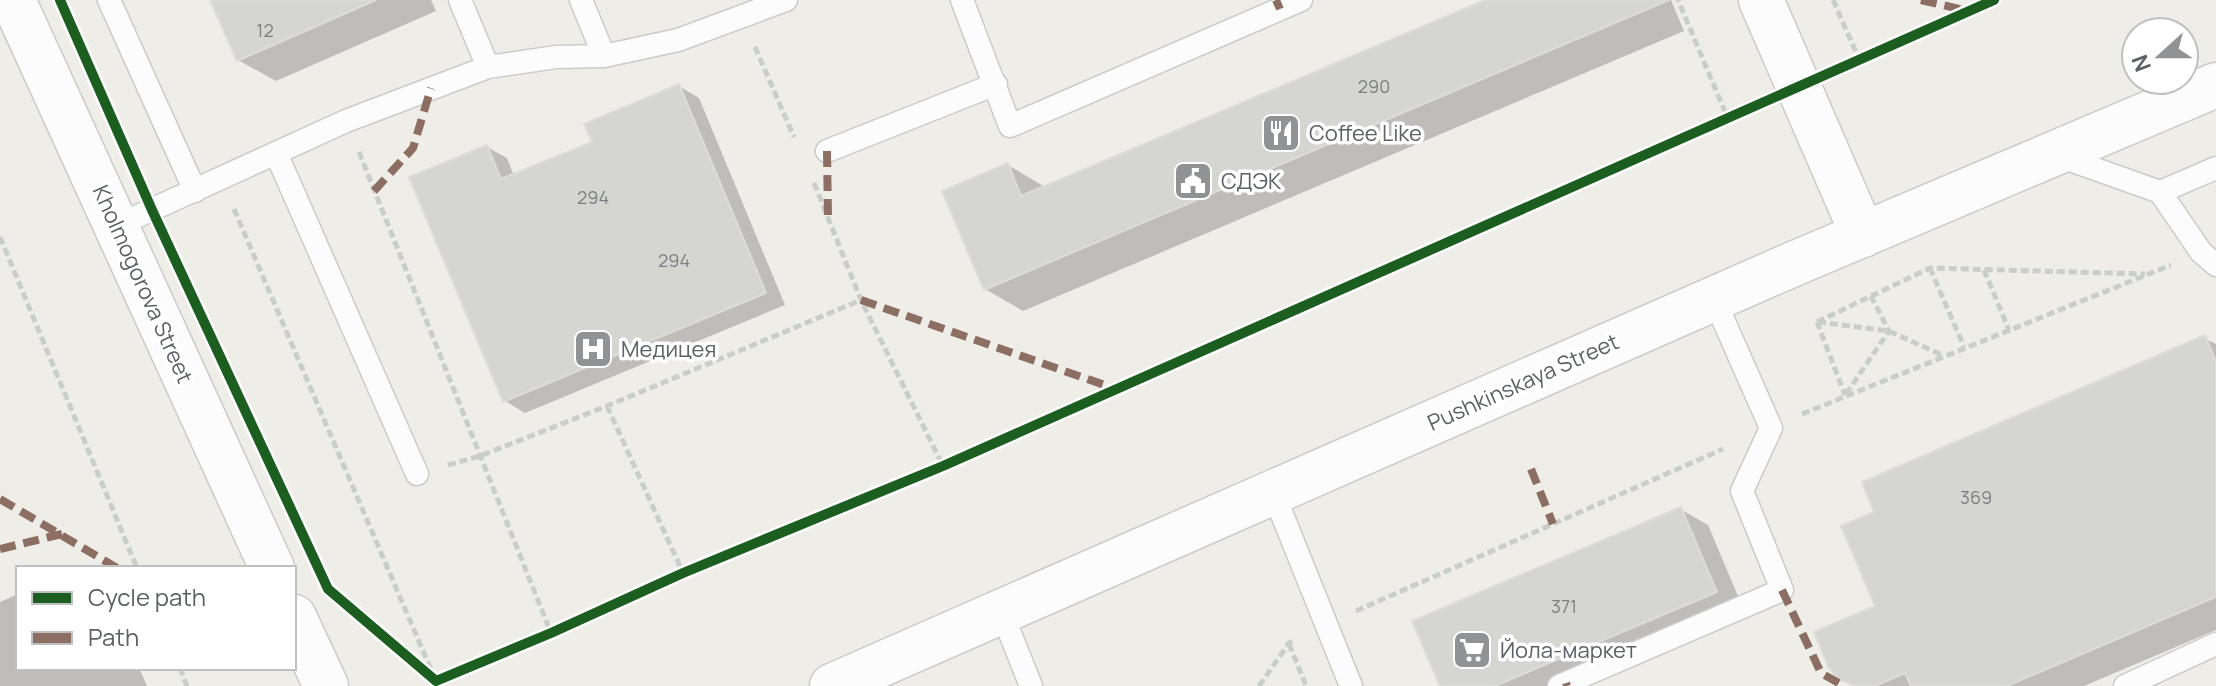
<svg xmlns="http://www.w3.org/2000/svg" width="2216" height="686" font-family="Manrope,sans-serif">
<rect width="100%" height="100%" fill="#eeede8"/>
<path fill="#0003" d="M212 0H431L436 11 276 81 238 60Z
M1490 0H1671L1684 31 1023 311 985 289 1008 165 1045 187Z
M679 86 699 98 785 305 525 413 505 401 487 147 507 158 514 176 594 143Z
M2204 338 2216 344V630L2084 686H1856L1877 607 1876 513Z
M1680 509 1708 525 1743 608 1559 686H1442Z
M18 594V668H139L147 686H0V602Z"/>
<path fill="#d5d5d2" stroke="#dddcd8" stroke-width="2" d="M210 0H376L237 61Z
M1485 0H1669L984 290 942 191 1008 163 1021 196Z
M679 84 766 293 503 402 409 177 487 145 501 179 592 142 584 124Z
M2205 335 2216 362V597L2007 686H1911L1905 673 1875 686H1854L1837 678 1828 666 1814 632 1875 606 1841 526 1874 512 1862 482Z
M1681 507 1717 592 1495 686H1440L1412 621Z"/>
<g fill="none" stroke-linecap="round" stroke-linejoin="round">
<defs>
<path id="lane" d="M109 0 195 191
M460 0 488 67
M581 0 604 56
M962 0 1010 126 1301 0
M827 151 996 84
M276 153 417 474
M2056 155 2160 192 2216 168
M2160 192 2201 252 2216 265
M116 226 346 121 488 67 556 57 604 56 678 40 786 0
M1273 492 1351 686
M1002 613 1031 686
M1559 686 1782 590 1742 491 1771 428 1714 299
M2125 686 2216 644"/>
<path id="street" d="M1761 0 1863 235"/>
<path id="secondary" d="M13 0 272 568
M294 617 326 686
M832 686 1791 265 2216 85"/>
</defs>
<use href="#lane" stroke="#cacbca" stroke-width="25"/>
<use href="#street" stroke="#cacbca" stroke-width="47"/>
<use href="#secondary" stroke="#cacbca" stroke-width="47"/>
<path stroke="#cacecb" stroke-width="5" stroke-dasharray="8 4" stroke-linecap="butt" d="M1833 0 1860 61 1994 0
M755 47 794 137
M359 152 551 633
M814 183 861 300 943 466
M234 209 438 686
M0 237 137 568
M1930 268 1964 347
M1984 270 2009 330
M1817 322 1930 268 2145 274
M1817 322 1845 395
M1818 322 1889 331 1944 356
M1846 394 1889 331 1871 296
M607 406 683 573
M1802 414 2171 265
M448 465 480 456 607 406 861 300
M1356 611 1723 449
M1289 644 1306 686
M180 668 187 686
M436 681 551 633 683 573 943 466 1728 119 1678 0
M1259 686 1289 643 1296 640"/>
<use href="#lane" stroke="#fcfcfc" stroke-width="22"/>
<use href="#street" stroke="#fcfcfc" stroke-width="44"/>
<use href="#secondary" stroke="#fcfcfc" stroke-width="44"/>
<path stroke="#8d6e63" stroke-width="8" stroke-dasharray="16 8" stroke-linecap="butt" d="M1276 0 1280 9
M1921 0 1968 11
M827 151 828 219
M374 191 413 148 431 88
M861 300 1116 389
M1531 469 1553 524
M0 499 117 568
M0 549 62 534
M1782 590 1821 673 1844 686
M1566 683 1567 686"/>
<defs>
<path id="cycleway" d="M60 0 152 210 328 589 436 681 551 633 683 573 943 466 1994 0"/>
</defs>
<use href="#cycleway" stroke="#fff" stroke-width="15"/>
<use href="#cycleway" stroke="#1b5e20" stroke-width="10"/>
</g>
<defs>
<symbol id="restaurant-square" viewBox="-11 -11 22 22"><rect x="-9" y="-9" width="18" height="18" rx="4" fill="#909294" stroke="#fff"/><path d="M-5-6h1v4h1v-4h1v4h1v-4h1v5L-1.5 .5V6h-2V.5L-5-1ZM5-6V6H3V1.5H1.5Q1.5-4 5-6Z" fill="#fff"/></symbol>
<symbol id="civic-square" viewBox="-11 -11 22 22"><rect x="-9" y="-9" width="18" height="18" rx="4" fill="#909294" stroke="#fff"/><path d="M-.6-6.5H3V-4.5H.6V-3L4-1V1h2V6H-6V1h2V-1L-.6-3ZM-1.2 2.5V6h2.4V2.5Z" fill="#fff"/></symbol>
<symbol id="hospital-square" viewBox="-11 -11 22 22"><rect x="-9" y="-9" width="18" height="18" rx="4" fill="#909294" stroke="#fff"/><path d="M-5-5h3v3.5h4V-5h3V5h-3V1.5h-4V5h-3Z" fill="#fff"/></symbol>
<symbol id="supermarket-square" viewBox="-11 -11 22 22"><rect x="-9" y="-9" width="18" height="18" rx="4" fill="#909294" stroke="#fff"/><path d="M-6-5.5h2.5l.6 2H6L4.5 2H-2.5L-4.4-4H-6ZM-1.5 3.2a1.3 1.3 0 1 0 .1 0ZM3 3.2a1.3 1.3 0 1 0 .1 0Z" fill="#fff"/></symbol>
</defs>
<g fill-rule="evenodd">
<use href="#restaurant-square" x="1259" y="111" width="44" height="44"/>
<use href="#civic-square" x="1171" y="159" width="44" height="44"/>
<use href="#hospital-square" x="571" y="327" width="44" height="44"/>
<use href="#supermarket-square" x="1450" y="628" width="44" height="44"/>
</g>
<g text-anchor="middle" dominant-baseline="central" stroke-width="7" stroke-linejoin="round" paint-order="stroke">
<g font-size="18" fill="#7c7f82">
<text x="265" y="30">12</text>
<text x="1374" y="86">290</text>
<text x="593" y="197">294</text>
<text x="674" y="260">294</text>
<text x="1976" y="497">369</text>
<text x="1564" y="606">371</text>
</g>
<g font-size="22" fill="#5d6166" stroke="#fff" text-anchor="start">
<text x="1309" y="133">Coffee Like</text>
<text x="1221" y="181">СДЭК</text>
<text x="621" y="349">Медицея</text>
<text x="1500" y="650">Йола-маркет</text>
</g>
<g font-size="22" fill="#5d6166" stroke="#fff">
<text transform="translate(143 284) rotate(66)">Kholmogorova Street</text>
<text transform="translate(1523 382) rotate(-24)">Pushkinskaya Street</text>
</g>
</g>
<rect x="16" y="566" width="280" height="104" fill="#ffffff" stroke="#bec0c2" stroke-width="2"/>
<rect x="32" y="592" width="40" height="12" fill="#1b5e20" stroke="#bec0c2" stroke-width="2"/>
<text x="88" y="606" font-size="24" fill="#5d6166">Cycle path</text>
<rect x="32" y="632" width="40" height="12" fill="#8d6e63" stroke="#bec0c2" stroke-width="2"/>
<text x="88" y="646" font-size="24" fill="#5d6166">Path</text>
<g transform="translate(2160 56) rotate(249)"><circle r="38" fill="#ffffff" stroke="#bec0c2" stroke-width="2"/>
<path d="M0-6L14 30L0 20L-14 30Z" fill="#909294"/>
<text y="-12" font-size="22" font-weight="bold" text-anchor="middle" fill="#5d6166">N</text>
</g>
</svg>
